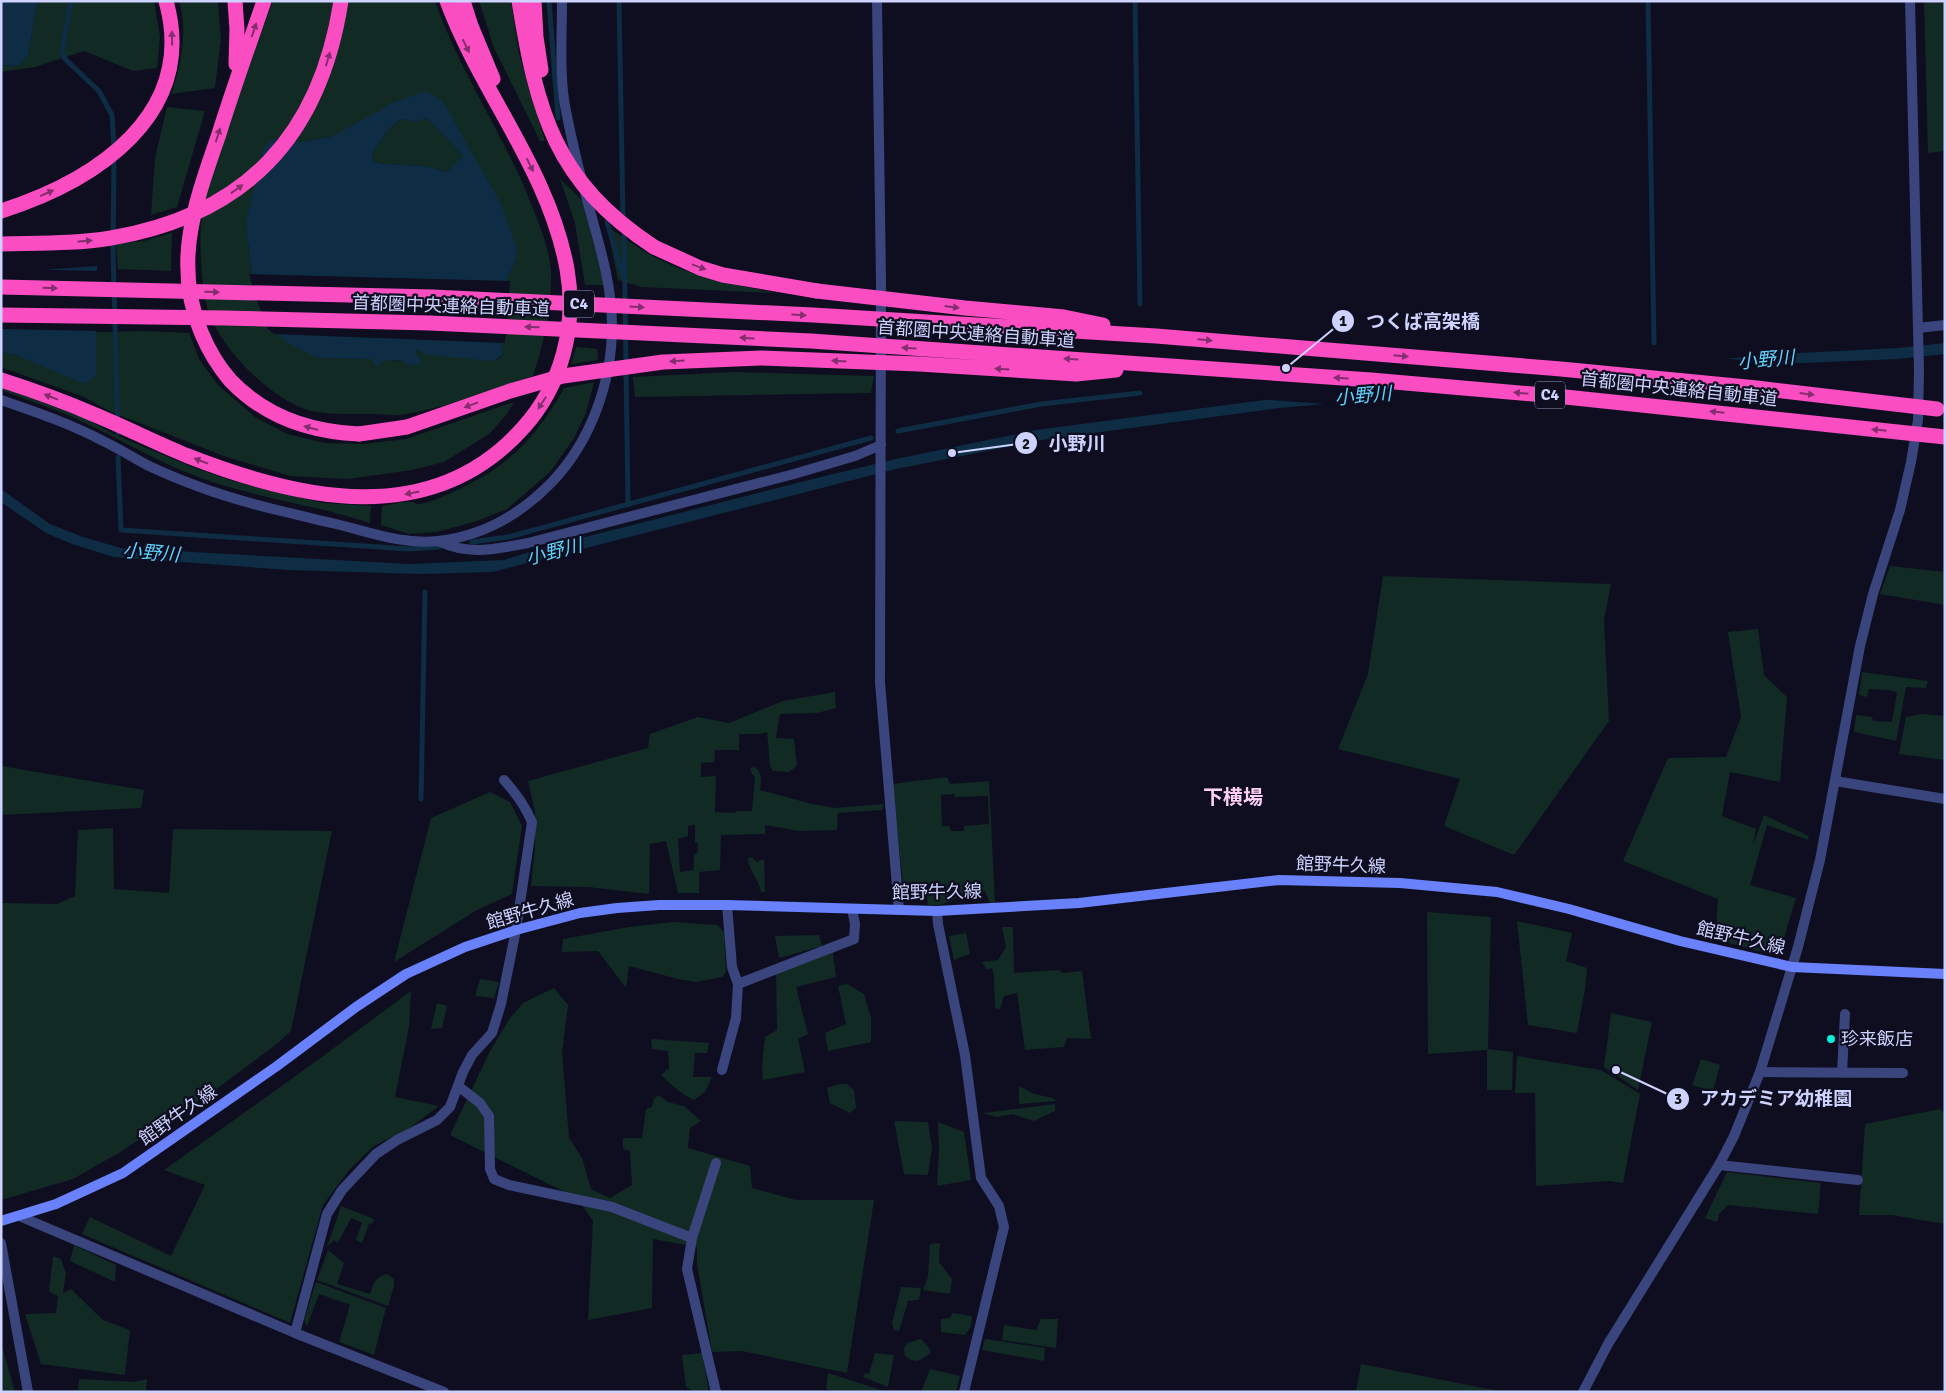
<svg xmlns="http://www.w3.org/2000/svg" width="1946" height="1393" font-family="Signika,'Noto Sans JP',sans-serif">
<rect width="100%" height="100%" fill="#0e0e20"/>
<path fill="#112a24" fill-rule="evenodd" d="M38 1H154L160 37 157 68 133 71 84 51 35 67 1 72V66L20 65 28 56Z
M179 1H218L221 39 215 88 171 94C181 67 188 29 179 1Z
M273 1H435C460 73 505 136 532 206 540 226 550 251 551 272 552 307 544 343 533 376 491 389 449 407 406 414 395 416 383 414 372 414 353 414 330 415 311 411 271 400 218 347 207 307 202 289 199 243 201 224 212 147 247 74 273 1ZM442 100 516 260 508 278 502 356 494 361 419 350 415 352 421 360 409 365 400 360 382 361 381 366 373 359 317 358 260 303 251 271 246 223 272 139 303 142 331 137Z
M479 1H511L519 54 545 141H540L494 48Z
M1924 1H1945V151L1928 153Z
M167 107 205 111 177 207 151 215 155 158Z
M426 118C440 129 451 144 464 157L447 172 427 166 384 164 373 161 372 154 387 131 401 119 417 122Z
M560 179 582 200 605 285H585L575 223Z
M607 226C625 239 643 252 663 261 696 278 738 285 775 293L641 287 618 280Z
M172 233 171 271 118 269 116 244 144 241Z
M145 331 189 333 199 359 218 385 255 417 287 434 325 443 363 444 406 439 514 402 506 415 489 434 444 462 412 470 348 479 290 476 224 456 111 412 84 397 1 367V352L96 376V332Z
M576 347 597 349 598 360 571 364Z
M734 372 874 376 871 393 635 397 633 377Z
M594 382 586 413 574 438 551 471 507 509 477 521 437 532 409 534 381 525 382 506C391 505 403 501 412 502 419 503 413 505 419 504 432 502 444 496 455 491 508 467 536 438 564 388Z
M1 387 80 416 120 437 192 467 236 482 323 503 371 506 370 523C315 505 258 498 204 479 161 464 124 441 83 422 57 409 28 401 1 390Z
M1890 566 1945 572V605L1880 594Z
M1383 576 1611 584 1604 620 1609 721 1514 855 1444 826 1460 779 1338 749 1368 674Z
M1758 629 1764 675 1787 697 1780 782 1730 772 1722 816 1756 829 1753 845 1764 815 1809 836 1808 840 1767 825 1750 885 1796 898 1781 948 1765 953 1715 939 1718 899 1623 861 1668 758 1726 757 1741 717 1728 632Z
M1862 672 1928 681 1926 688 1906 687 1896 741 1854 732 1856 715 1872 717 1873 721 1892 722 1897 692C1888 689 1879 690 1869 689L1867 697 1859 695Z
M835 692 836 708 817 713 780 714 776 738 794 739 797 766 789 772 773 771 770 766 767 732 760 734H739V750H715L714 762 701 763V777L716 776 715 812 736 813V811H752L755 776 752 774 750 768 755 767C763 775 761 781 760 790L812 804 835 808 884 804 882 810 838 813 837 830 799 831 765 825V834L721 835 720 870 699 872V893H678L666 841 650 844 649 894 588 887 531 886 535 847V812L528 781 648 748 650 734 698 717 729 723 783 701ZM695 825V842L698 843V852L694 855V870L680 872 678 839 688 836V826Z
M1921 714 1945 716V760L1899 754 1906 717Z
M1 766 144 790 141 808 1 815Z
M947 777 950 784 989 781 995 903 990 904 985 891 977 889 941 905H928L926 892H904L892 784ZM954 794 955 797 988 796 989 824 964 826V831H951L949 826H942L941 795Z
M490 792 510 802 522 826 512 894 477 910 394 962 431 818Z
M113 828 114 889 169 893 173 829 332 831 291 1031 278 1043 215 1090 122 1151 73 1179 1 1200V903L57 904 75 896 78 830Z
M752 857 757 862 764 859 765 892H761C759 880 748 870 748 858Z
M1427 912 1491 917 1488 1049 1513 1052 1512 1090H1487V1050L1428 1054Z
M1517 921 1572 933 1566 961 1587 968 1585 989 1577 1033 1528 1025Z
M673 922 718 925 724 933 726 971 723 977 696 982 678 979 629 966 626 988 598 951 562 952 563 939 629 927Z
M1002 927H1013L1014 973 1059 970 1062 973 1082 971 1091 1039 1067 1038 1064 1047 1025 1050 1017 993 1004 996 1000 1009 995 1008 994 976 992 968 987 970 982 962 998 960 1006 947Z
M966 933 970 954 954 960 949 936Z
M819 935 822 946 779 958 775 936Z
M833 952 836 977 796 987 808 1034 798 1039 805 1072 763 1080 762 1066 765 1037 777 1030 776 973Z
M480 979 499 982 494 998 475 996Z
M847 984 864 994 871 1017V1042L828 1051 825 1033 846 1024 838 986Z
M554 988 568 1005 562 1053 569 1138 582 1158 591 1189 610 1198 632 1185 630 1151 623 1149V1138H642L646 1109 652 1107 654 1099 658 1095 668 1102 684 1106 701 1121 690 1128 688 1148 750 1166 752 1188 796 1200H874L847 1373 742 1351 712 1352 697 1264V1247L653 1239 652 1308 588 1320 593 1221 577 1198 450 1135 490 1051 510 1018 523 1003Z
M411 991 409 1027 395 1097 439 1106 407 1130 374 1146 350 1169 323 1205 290 1323 82 1234 90 1217 171 1256 205 1185 164 1170 315 1062Z
M437 1003 447 1006 442 1028 431 1029Z
M1611 1013 1652 1022 1638 1090 1604 1067Z
M651 1039 709 1043 707 1053H695L693 1077H712L705 1092 694 1100C681 1094 671 1085 661 1075L669 1068 668 1051 652 1049Z
M1517 1056 1601 1070 1640 1094 1623 1183 1609 1181 1536 1186 1535 1093H1515Z
M1701 1059 1720 1065 1713 1091 1692 1085Z
M839 1084H847L854 1090 856 1108 850 1113 830 1103 827 1088Z
M1019 1086 1034 1094 1053 1098 1056 1101 1019 1104Z
M1055 1104V1111L1034 1121 1012 1114 997 1117 983 1113Z
M1940 1109 1945 1114V1224L1892 1215H1859L1865 1124Z
M894 1121 928 1122 932 1148 928 1175 904 1174Z
M938 1122 964 1132 971 1180 937 1186 939 1149Z
M1727 1172 1821 1183 1818 1214 1728 1205 1719 1214 1717 1222 1705 1218Z
M341 1206 374 1219 373 1223 369 1224 362 1243 356 1240 362 1223 351 1218 338 1243 334 1240 327 1247Z
M940 1243 939 1262 952 1279 950 1294 923 1290 928 1277 930 1244Z
M74 1245 116 1265 115 1282 70 1261Z
M328 1250 344 1263 337 1284 370 1294C374 1283 375 1277 387 1274L394 1279V1286L388 1306 317 1280Z
M53 1256 61 1259 66 1273 63 1293 71 1289 103 1320 130 1330 125 1375 41 1364 25 1314 56 1313 58 1296 49 1292Z
M316 1282 386 1308 374 1355 339 1342 350 1305 319 1294 307 1326 304 1320Z
M901 1287 921 1288 919 1300 908 1301 899 1331 894 1330 892 1323Z
M953 1313 972 1316 971 1327 965 1335 941 1332V1319L950 1318Z
M1041 1319H1058L1056 1348 1002 1340 1004 1325 1036 1330Z
M921 1339 928 1346 931 1352C922 1361 914 1364 905 1356L904 1349 907 1343Z
M985 1339 1045 1348 1044 1361 982 1350Z
M1 1343 15 1392H1Z
M702 1353 709 1392H696L686 1387 682 1355Z
M875 1353 894 1355 888 1387 863 1377 865 1373 869 1374Z
M1361 1364 1504 1392H1356Z
M930 1369 960 1376 956 1392H921Z
M828 1373 887 1392H840L826 1389Z
M79 1379 133 1382 147 1379 146 1392H78Z"/>
<path fill="#0e2d44" fill-rule="evenodd" d="M1 1H38L28 56 20 65 1 66Z
M425 91 442 100 501 204 517 248 516 260 508 278 502 355 494 361 426 355 419 350 415 352 421 360V365H409L400 360 382 361 381 366 375 365 372 359 317 358 288 343 271 328 260 303 251 271 246 223 263 149 272 139 303 142 331 137 395 102ZM426 118C440 129 451 144 463 156L447 172 427 166 384 164 373 161 372 154 387 131 401 119 417 122Z
M97 266 96 376 85 384 18 356 1 352V273Z
M1945 343V354L1897 359 1779 364 1279 408 1042 440 896 469 492 572 420 574 289 570 113 557 72 544 46 533 1 502V489L50 524 83 537 121 548 409 564 504 560 542 548 817 478 896 459 1036 430 1279 398 1780 354 1898 348Z"/>
<path fill="#0e0e20" d="M11 269 99 271V331L1 329V270Z
M249 274 510 281 505 343 274 334 268 329 258 304Z
M1714 357 1796 366 1571 384 1339 405 1257 399Z"/>
<g fill="none" stroke-linecap="round" stroke-linejoin="round">
<path stroke="#0e2d44" stroke-width="5" d="M71 1 62 51 65 59 99 91 112 115 114 149
M549 1 558 118
M619 1 623 219
M1135 1 1140 304
M1648 1 1654 343
M114 157 113 251 118 433
M607 222 623 276
M624 228 628 505
M898 431 1041 404 1140 393
M118 457 121 530 409 549 439 547
M472 542 508 537 871 438
M421 799 425 592"/>
<path stroke="#3a457e" stroke-width="10" d="M877 1 881 281 880 682 899 910
M1918 328 1945 325
M1 400C36 412 71 424 103 441 118 448 132 457 147 465 163 473 181 480 197 486 242 503 290 513 336 524 369 532 403 545 438 541 484 536 521 514 552 482 591 441 612 382 612 326 612 289 602 254 592 218 582 183 573 147 566 111 559 79 562 35 562 1
M438 541C470 556 495 549 528 543L794 474 855 456 881 445
M1835 781 1945 799
M727 905 732 967 738 984 854 939 855 924 852 909
M937 911 938 924 965 1055 981 1178 999 1206 1004 1227 964 1392
M722 1070 736 1018 738 984
M1760 1072 1903 1073
M1842 1073 1845 1014
M458 1086 480 1103 489 1116 490 1169 494 1179 509 1185 612 1207 692 1238
M1719 1165 1858 1180
M19 1216 295 1333 444 1392
M1 1243 28 1392
M295 1333 327 1214 342 1190 376 1154 397 1140 437 1120 450 1107 463 1072 472 1055 492 1033 501 1004 516 930 532 822C525 806 516 793 504 780
M716 1392 687 1269 692 1238 716 1163"/>
<path stroke="#3a457e" stroke-width="10" d="M1583 1392 1608 1344 1719 1165 1734 1136 1760 1072 1798 947 1820 860 1860 646 1873 594 1900 510 1911 462 1918 420 1919 370 1910 1"/>
<path stroke="#6981fa" stroke-width="10" d="M1 1221 56 1204 123 1173 277 1066 356 1007 406 974 465 947 516 930 580 913 617 908 659 905H727L937 911 1079 903 1279 880 1400 883 1497 892 1569 909 1680 941 1792 967 1945 974"/>
<path stroke="#fa4dc1" stroke-width="15" d="M235 1 237 29 236 64
M264 1C249 45 233 89 219 134 196 201 172 262 201 332 208 349 218 366 230 380 265 417 309 432 359 434
M463 1 471 26 493 79
M1 211C95 181 198 115 166 1
M654 247 700 268 723 275 817 291
M1 380C32 390 63 401 93 414 125 427 156 443 188 456 300 500 432 530 523 428 562 385 577 326 567 269 549 170 481 93 447 1"/>
<path stroke="#fa4dc1" stroke-width="15" d="M519 1C537 113 555 182 654 247
M534 1 536 37 541 70
M1 244C38 243 75 244 111 238 246 215 320 136 341 1
M1 287 433 297 813 315 1156 336 1561 369 1757 388 1937 409
M817 291 965 308 1064 317 1103 325
M1 315 225 318 430 323 811 341 1371 380 1556 396 1945 437
M359 434 407 427 510 391 563 376 663 362 761 358 919 364 1076 374 1116 370"/>
</g>
<defs><path id="oneway-solid" d="M-6-.8H1V-3.2L6.5 0L1 3.2V.8H-6Z" transform="scale(1.25)"/></defs>
<g fill="#842e70">
<use href="#oneway-solid" transform="translate(254 30) rotate(-71)"/>
<use href="#oneway-solid" transform="translate(172 38) rotate(-91)"/>
<use href="#oneway-solid" transform="translate(466 46) rotate(64)"/>
<use href="#oneway-solid" transform="translate(328 59) rotate(-74)"/>
<use href="#oneway-solid" transform="translate(218 135) rotate(-72)"/>
<use href="#oneway-solid" transform="translate(530 165) rotate(64)"/>
<use href="#oneway-solid" transform="translate(237 189) rotate(-36)"/>
<use href="#oneway-solid" transform="translate(47 193) rotate(-24)"/>
<use href="#oneway-solid" transform="translate(85 241) rotate(-6)"/>
<use href="#oneway-solid" transform="translate(699 267) rotate(20)"/>
<use href="#oneway-solid" transform="translate(50 288) rotate(1)"/>
<use href="#oneway-solid" transform="translate(212 292) rotate(1)"/>
<use href="#oneway-solid" transform="translate(637 307) rotate(3)"/>
<use href="#oneway-solid" transform="translate(952 307) rotate(7)"/>
<use href="#oneway-solid" transform="translate(799 315) rotate(3)"/>
<use href="#oneway-solid" transform="translate(532 327) rotate(-178)"/>
<use href="#oneway-solid" transform="translate(747 338) rotate(-177)"/>
<use href="#oneway-solid" transform="translate(1205 340) rotate(5)"/>
<use href="#oneway-solid" transform="translate(909 348) rotate(-176)"/>
<use href="#oneway-solid" transform="translate(1401 356) rotate(5)"/>
<use href="#oneway-solid" transform="translate(1071 359) rotate(-176)"/>
<use href="#oneway-solid" transform="translate(677 361) rotate(176)"/>
<use href="#oneway-solid" transform="translate(839 361) rotate(-177)"/>
<use href="#oneway-solid" transform="translate(1002 369) rotate(-177)"/>
<use href="#oneway-solid" transform="translate(1341 378) rotate(-176)"/>
<use href="#oneway-solid" transform="translate(1521 393) rotate(-175)"/>
<use href="#oneway-solid" transform="translate(1807 394) rotate(7)"/>
<use href="#oneway-solid" transform="translate(51 397) rotate(-159)"/>
<use href="#oneway-solid" transform="translate(542 403) rotate(123)"/>
<use href="#oneway-solid" transform="translate(471 405) rotate(160)"/>
<use href="#oneway-solid" transform="translate(1717 412) rotate(-174)"/>
<use href="#oneway-solid" transform="translate(311 428) rotate(-165)"/>
<use href="#oneway-solid" transform="translate(1879 430) rotate(-174)"/>
<use href="#oneway-solid" transform="translate(201 461) rotate(-159)"/>
<use href="#oneway-solid" transform="translate(412 493) rotate(169)"/>
</g>
<circle fill="#07f1db" stroke="#0e0e20" stroke-width="2" cx="1831" cy="1039" r="5"/>
<g text-anchor="middle" dominant-baseline="central" stroke-width="4.5" stroke-linejoin="round" paint-order="stroke">
<g fill="#0e0e20" stroke="#9497bb" stroke-width="1">
<rect x="564" y="290.5" width="30" height="27" rx="4"/>
<rect x="1535" y="381.5" width="30" height="27" rx="4"/>
</g>
<g font-size="16" font-weight="bold" fill="#ced2fe">
<text x="579" y="304">C4</text>
<text x="1550" y="395">C4</text>
</g>
<g font-size="18" fill="#ced2fe" stroke="#0e0e20">
<text transform="translate(451 306) rotate(2)">首都圏中央連絡自動車道</text>
<text transform="translate(976 334) rotate(4)">首都圏中央連絡自動車道</text>
<text transform="translate(1679 389) rotate(6)">首都圏中央連絡自動車道</text>
<text transform="translate(1341 865) rotate(2)">館野牛久線</text>
<text transform="translate(937 892) rotate(-1)">館野牛久線</text>
<text transform="translate(530 911) rotate(-16)">館野牛久線</text>
<text transform="translate(1741 938) rotate(13)">館野牛久線</text>
<text transform="translate(178 1115) rotate(-35)">館野牛久線</text>
</g>
<g font-size="18" fill="#ced2fe" stroke="#0e0e20" text-anchor="start">
<text x="1841" y="1039">珍来飯店</text>
</g>
<g font-size="19" font-style="italic" fill="#60d1fa" stroke="#0e0e20">
<text transform="translate(1766 360) rotate(-5)">小野川</text>
<text transform="translate(1363 396) rotate(-5)">小野川</text>
<text transform="translate(554 552) rotate(-14)">小野川</text>
<text transform="translate(151 553) rotate(5)">小野川</text>
</g>
<g font-size="20" font-weight="bold" fill="#fed0f6" stroke="#0e0e20">
<text x="1233" y="797">下横場</text>
</g>
</g>
<path fill="none" stroke="#ced2fe" stroke-width="2" d="M1286 368L1343 321M952 453L1026 443M1616 1070L1678 1099"/>
<g fill="#ced2fe" stroke="#0e0e20" stroke-width="2">
<circle cx="1286" cy="368" r="5"/>
<circle cx="952" cy="453" r="5"/>
<circle cx="1616" cy="1070" r="5"/>
<circle cx="1343" cy="321" r="12"/>
<circle cx="1026" cy="443" r="12"/>
<circle cx="1678" cy="1099" r="12"/>
</g>
<g font-size="15" text-anchor="middle" font-weight="bold" fill="#111">
<text x="1343" y="326">1</text>
<text x="1026" y="449">2</text>
<text x="1678" y="1104">3</text>
</g>
<g font-size="19" text-anchor="middle" font-weight="bold" fill="#ced2fe" stroke="#0e0e20" stroke-width="4.5" stroke-linejoin="round" paint-order="stroke">
<text x="1423" y="328">つくば高架橋</text>
<text x="1077" y="450">小野川</text>
<text x="1776" y="1105">アカデミア幼稚園</text>
</g>
<rect width="1946" height="1393" fill="none" stroke="#ced2fe" stroke-width="5"/>
</svg>
